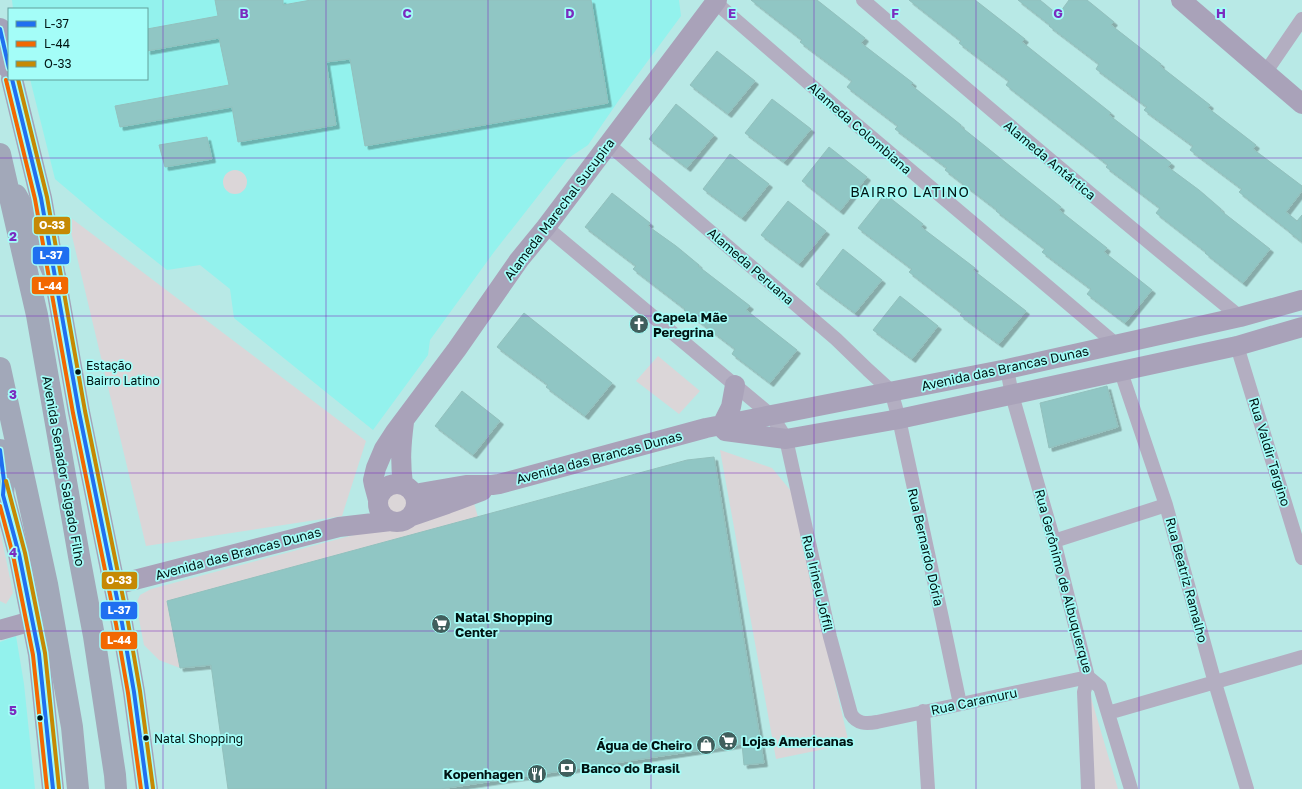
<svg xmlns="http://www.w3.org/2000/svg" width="1302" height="789" font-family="'Golos Text',sans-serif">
<defs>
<filter id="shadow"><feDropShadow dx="3.5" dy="3.5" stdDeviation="0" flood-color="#0004"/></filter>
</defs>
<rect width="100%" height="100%" fill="#b8e9e6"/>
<path fill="#93f2ed" d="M12 0H679L681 16 619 100 588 145 567 159 494 252 430 340 428 355 373 430 234 318 230 289 200 265 167 270 101 218 55 179 30 79H147V9H13Z
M16 636 24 684 35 789H0V642Z"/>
<path fill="#dbd6d8" d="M223 182a12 12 0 1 1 24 0a12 12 0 1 1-24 0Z
M67 215 366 441 342 516 146 546Z
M658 356 700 391 679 414 636 381Z
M720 450 772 468 791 491 849 744 776 759Z
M384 503a13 13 0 1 1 26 0a13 13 0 1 1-26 0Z
M474 503 478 517 167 601 180 668 159 660 144 645 136 604 140 595 151 589Z
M0 530 13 593 6 604 0 601Z
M1089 691 1118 789H1093Z"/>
<path fill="#90c6c4" stroke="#92c0bd" filter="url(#shadow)" d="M215 0H283V5L311 0H591L608 103 365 146 350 59 326 62 336 125 238 142 232 107 120 127 115 106 229 85 219 38 147 51V29L218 16Z
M751 0H817L865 38 861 43 913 83 911 85 961 125 960 126 1061 207 1059 210 1107 248 1104 252 1152 290 1125 323 1087 294 1091 289 1042 252 1045 249 996 211 997 210 945 170 947 168 895 129 898 126 847 87 852 81 800 42 802 40Z
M909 0H975L1025 39 1022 42 1111 113 1109 115 1171 163 1168 167 1199 190 1221 209 1220 210 1270 249 1243 283 1205 253 1206 252 1156 213 1160 208 1106 167 1108 165 1006 85 1009 81 959 43 961 41Z
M1018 0H1040L1058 15 1069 0H1087L1114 22 1111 25 1161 64 1160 66 1210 105 1208 108 1256 145 1253 149 1302 186V191L1286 212 1297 221 1302 215V242L1289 232V231L1239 192 1242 189 1190 150 1193 146 1144 110 1147 107 1096 69 1099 64 1049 26 1050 25Z
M717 51 755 81 728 114 690 85Z
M772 99 811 129 784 162 745 133Z
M676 104 714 135 687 168 649 139Z
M207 137 212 159 165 167 159 145Z
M829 147 867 177 840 211 802 181Z
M730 154 769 184 742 218 703 189Z
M612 193 650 223 648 226 676 246 699 265 698 266 750 306 746 310 797 350 770 383 732 354 735 349 684 310 685 309 633 269 636 266 585 227Z
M885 194 923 224 921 227 975 268 973 270 1026 311 999 344 960 315 962 313 909 272 912 269 858 228Z
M788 201 826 231 799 264 761 235Z
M843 249 882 280 855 313 816 284Z
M900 296 938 326 912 359 873 330Z
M524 313 612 383 585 416 546 387 548 385 497 347Z
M1107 386 1118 427 1049 448 1040 403Z
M462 391 500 421 473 455 435 426Z
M714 457 764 763 744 765 742 744 440 789H228L211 665 180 668 167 601 687 460Z"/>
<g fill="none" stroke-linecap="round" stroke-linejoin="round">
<path stroke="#b3aec1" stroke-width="14" d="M863 0C987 107 1112 213 1240 317
M715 2 857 125 1117 345
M1265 73 1302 19
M608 144 836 339 868 370 891 391 899 419 942 618 960 704
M546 227 772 416 786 439 830 637 851 714C857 724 866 724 877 722L1088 677 1084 692 1088 789
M1237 346 1302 558
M1007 369 1012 395 1054 541 1088 677 1100 687 1131 789
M1121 372 1166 505 1215 683 1247 789
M1054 541 1166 505
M923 711 928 789
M1108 713 1302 657"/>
<path stroke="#a9a2b9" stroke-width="20" d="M1181 0 1302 104
M722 425 731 407 735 385
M725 431 786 439 899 419 1237 346 1302 327
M378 503a19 19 0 1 1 38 0a19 19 0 1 1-38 0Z
M403 484C400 461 401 446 404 422
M414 494 466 485H492L499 484 706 428 1007 369 1240 317 1302 300
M378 500 374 485 373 480 376 468 384 449 395 432 457 349 519 260 546 227 717 0
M412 516 447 504 482 491
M115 585 339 527 391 521
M0 630 32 621"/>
<path stroke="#a4a3b9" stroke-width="22" d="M0 29 9 68
M12 79 41 198 79 412 122 623 134 692 147 789
M0 483 19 554 39 654 53 789"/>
<path stroke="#a2a8b9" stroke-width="22" d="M0 154 37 315 79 556 94 636 115 775 116 789
M16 195 35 229 56 279
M0 368 47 584 72 727 78 789
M0 450 4 481 3 495"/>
<defs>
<path id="bus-1" d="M0 29 9 68
M12 79 41 198 79 412 122 623 134 692 147 789
M0 450 4 481 3 495 19 554 39 654 53 789"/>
<path id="bus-2" d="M6 80 35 199 73 413 116 624 128 693 141 789
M0 506 13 555 33 655 47 789"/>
<path id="bus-3" d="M18 79 47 197 85 411 128 622 140 691 153 788
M6 481 25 553 45 653 59 788"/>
</defs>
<use href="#bus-1" stroke="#a4fdf8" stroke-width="7"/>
<use href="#bus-2" stroke="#a4fdf8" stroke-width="7"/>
<use href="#bus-3" stroke="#a4fdf8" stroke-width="7"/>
<use href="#bus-1" stroke="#206ff0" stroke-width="4"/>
<use href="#bus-2" stroke="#f26801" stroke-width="4"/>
<use href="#bus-3" stroke="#c68904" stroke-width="4"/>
</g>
<path fill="none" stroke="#7b2cbf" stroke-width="1" stroke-opacity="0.55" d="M163 0V789M326 0V789M488 0V789M651 0V789M814 0V789M976 0V789M1139 0V789M0 158H1302M0 316H1302M0 473H1302M0 631H1302"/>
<defs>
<symbol id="church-disc" viewBox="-11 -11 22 22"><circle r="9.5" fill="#405f5d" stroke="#a4fdf8"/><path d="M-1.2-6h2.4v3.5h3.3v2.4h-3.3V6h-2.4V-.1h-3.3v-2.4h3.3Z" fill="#fff"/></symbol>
<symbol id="supermarket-disc" viewBox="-11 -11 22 22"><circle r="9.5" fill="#405f5d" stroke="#a4fdf8"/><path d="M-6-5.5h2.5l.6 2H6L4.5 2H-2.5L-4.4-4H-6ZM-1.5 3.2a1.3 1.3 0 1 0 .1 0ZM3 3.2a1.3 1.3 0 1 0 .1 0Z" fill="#fff"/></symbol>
<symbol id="shop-disc" viewBox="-11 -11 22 22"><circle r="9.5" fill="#405f5d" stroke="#a4fdf8"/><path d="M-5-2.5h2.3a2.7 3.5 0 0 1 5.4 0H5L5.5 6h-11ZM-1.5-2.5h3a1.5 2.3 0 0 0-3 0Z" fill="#fff"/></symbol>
<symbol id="bank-disc" viewBox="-11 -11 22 22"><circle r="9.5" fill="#405f5d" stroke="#a4fdf8"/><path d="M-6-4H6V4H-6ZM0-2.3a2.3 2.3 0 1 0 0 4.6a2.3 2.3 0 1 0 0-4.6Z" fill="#fff"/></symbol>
<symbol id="restaurant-disc" viewBox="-11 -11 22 22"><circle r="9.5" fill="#405f5d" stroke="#a4fdf8"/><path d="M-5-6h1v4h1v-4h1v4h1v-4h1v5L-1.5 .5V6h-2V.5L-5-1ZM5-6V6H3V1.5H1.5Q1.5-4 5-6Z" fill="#fff"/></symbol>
</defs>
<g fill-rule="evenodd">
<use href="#church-disc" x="628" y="313" width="22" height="22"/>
<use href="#supermarket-disc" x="430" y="613" width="22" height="22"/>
<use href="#supermarket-disc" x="717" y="730" width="22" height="22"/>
<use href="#shop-disc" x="695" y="734" width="22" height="22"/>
<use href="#bank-disc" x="556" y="757" width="22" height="22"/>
<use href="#restaurant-disc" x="526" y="763" width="22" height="22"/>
</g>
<g fill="#001413" stroke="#a4fdf8" stroke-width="1.5">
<circle cx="78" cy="372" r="3.5"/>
<circle cx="40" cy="718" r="3.5"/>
<circle cx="146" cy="738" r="3.5"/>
</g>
<g text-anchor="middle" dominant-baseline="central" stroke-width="3.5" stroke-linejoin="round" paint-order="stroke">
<g font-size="12" fill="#001413" stroke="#a4fdf8" text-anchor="start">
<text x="86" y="365">Estação<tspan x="86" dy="15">Bairro Latino</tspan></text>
<text x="154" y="738">Natal Shopping</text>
</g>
<g font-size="13" fill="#001413" stroke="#a4fdf8">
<text transform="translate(860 128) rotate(41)">Alameda Colombiana</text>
<text transform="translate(1050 160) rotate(40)">Alameda Antártica</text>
<text transform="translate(559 209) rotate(-53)">Alameda Marechal Sucupira</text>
<text transform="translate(751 266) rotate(41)">Alameda Peruana</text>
<text transform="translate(1005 368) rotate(-12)">Avenida das Brancas Dunas</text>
<text transform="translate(1270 452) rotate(73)">Rua Valdir Targino</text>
<text transform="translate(599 457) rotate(-15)">Avenida das Brancas Dunas</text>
<text transform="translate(64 471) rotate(80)">Avenida Senador Salgado Filho</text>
<text transform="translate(926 547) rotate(77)">Rua Bernardo Dória</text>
<text transform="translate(238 553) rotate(-15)">Avenida das Brancas Dunas</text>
<text transform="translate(1187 580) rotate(75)">Rua Beatriz Ramalho</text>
<text transform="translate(1064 581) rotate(75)">Rua Gerônimo de Albuquerque</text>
<text transform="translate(818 583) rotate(77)">Rua Irineu Joffil</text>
<text transform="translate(974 701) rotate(-12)">Rua Caramuru</text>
</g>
<g font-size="13" font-weight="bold" fill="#001413" stroke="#a4fdf8" text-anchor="start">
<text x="653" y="317">Capela Mãe<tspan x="653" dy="15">Peregrina</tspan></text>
<text x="455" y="617">Natal Shopping<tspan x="455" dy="15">Center</tspan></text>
<text x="742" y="741">Lojas Americanas</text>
<text x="692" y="745" text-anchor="end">Água de Cheiro</text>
<text x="581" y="768">Banco do Brasil</text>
<text x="523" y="774" text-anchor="end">Kopenhagen</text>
</g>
<g font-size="14" letter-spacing="1" fill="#001413" stroke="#a4fdf8">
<text x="910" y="191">BAIRRO LATINO</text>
</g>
</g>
<g font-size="13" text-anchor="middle" font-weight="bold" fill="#7b2cbf" stroke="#a4fdf8" stroke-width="3.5" stroke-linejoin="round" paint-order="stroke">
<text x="244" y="18">B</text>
<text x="407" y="18">C</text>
<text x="570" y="18">D</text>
<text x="732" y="18">E</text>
<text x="895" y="18">F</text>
<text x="1058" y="18">G</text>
<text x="1221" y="18">H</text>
<text x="13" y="241">2</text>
<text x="13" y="399">3</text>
<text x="13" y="557">4</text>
<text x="13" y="715">5</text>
</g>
<g stroke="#a4fdf8" stroke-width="1.5">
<rect x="33" y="216" width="38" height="19" rx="4" fill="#c68904"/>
<rect x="32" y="246" width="38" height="19" rx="4" fill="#206ff0"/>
<rect x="31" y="276" width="38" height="19" rx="4" fill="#f26801"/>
<rect x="101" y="571" width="37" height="19" rx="4" fill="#c68904"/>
<rect x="100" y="601" width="38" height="19" rx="4" fill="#206ff0"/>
<rect x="100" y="631" width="38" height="19" rx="4" fill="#f26801"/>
</g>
<g font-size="11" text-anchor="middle" font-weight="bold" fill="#fff">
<text x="52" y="229">O-33</text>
<text x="51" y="259">L-37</text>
<text x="50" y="290">L-44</text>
<text x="119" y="584">O-33</text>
<text x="119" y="614">L-37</text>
<text x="119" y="644">L-44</text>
</g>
<rect x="8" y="8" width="140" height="72" fill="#a4fdf8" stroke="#62a09c"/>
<rect x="16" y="21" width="20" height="6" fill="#206ff0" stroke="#62a09c"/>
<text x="44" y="28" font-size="12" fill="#001413">L-37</text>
<rect x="16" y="41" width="20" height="6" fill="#f26801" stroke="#62a09c"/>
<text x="44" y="48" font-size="12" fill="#001413">L-44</text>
<rect x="16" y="61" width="20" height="6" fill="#c68904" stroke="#62a09c"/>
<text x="44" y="68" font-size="12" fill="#001413">O-33</text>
</svg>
